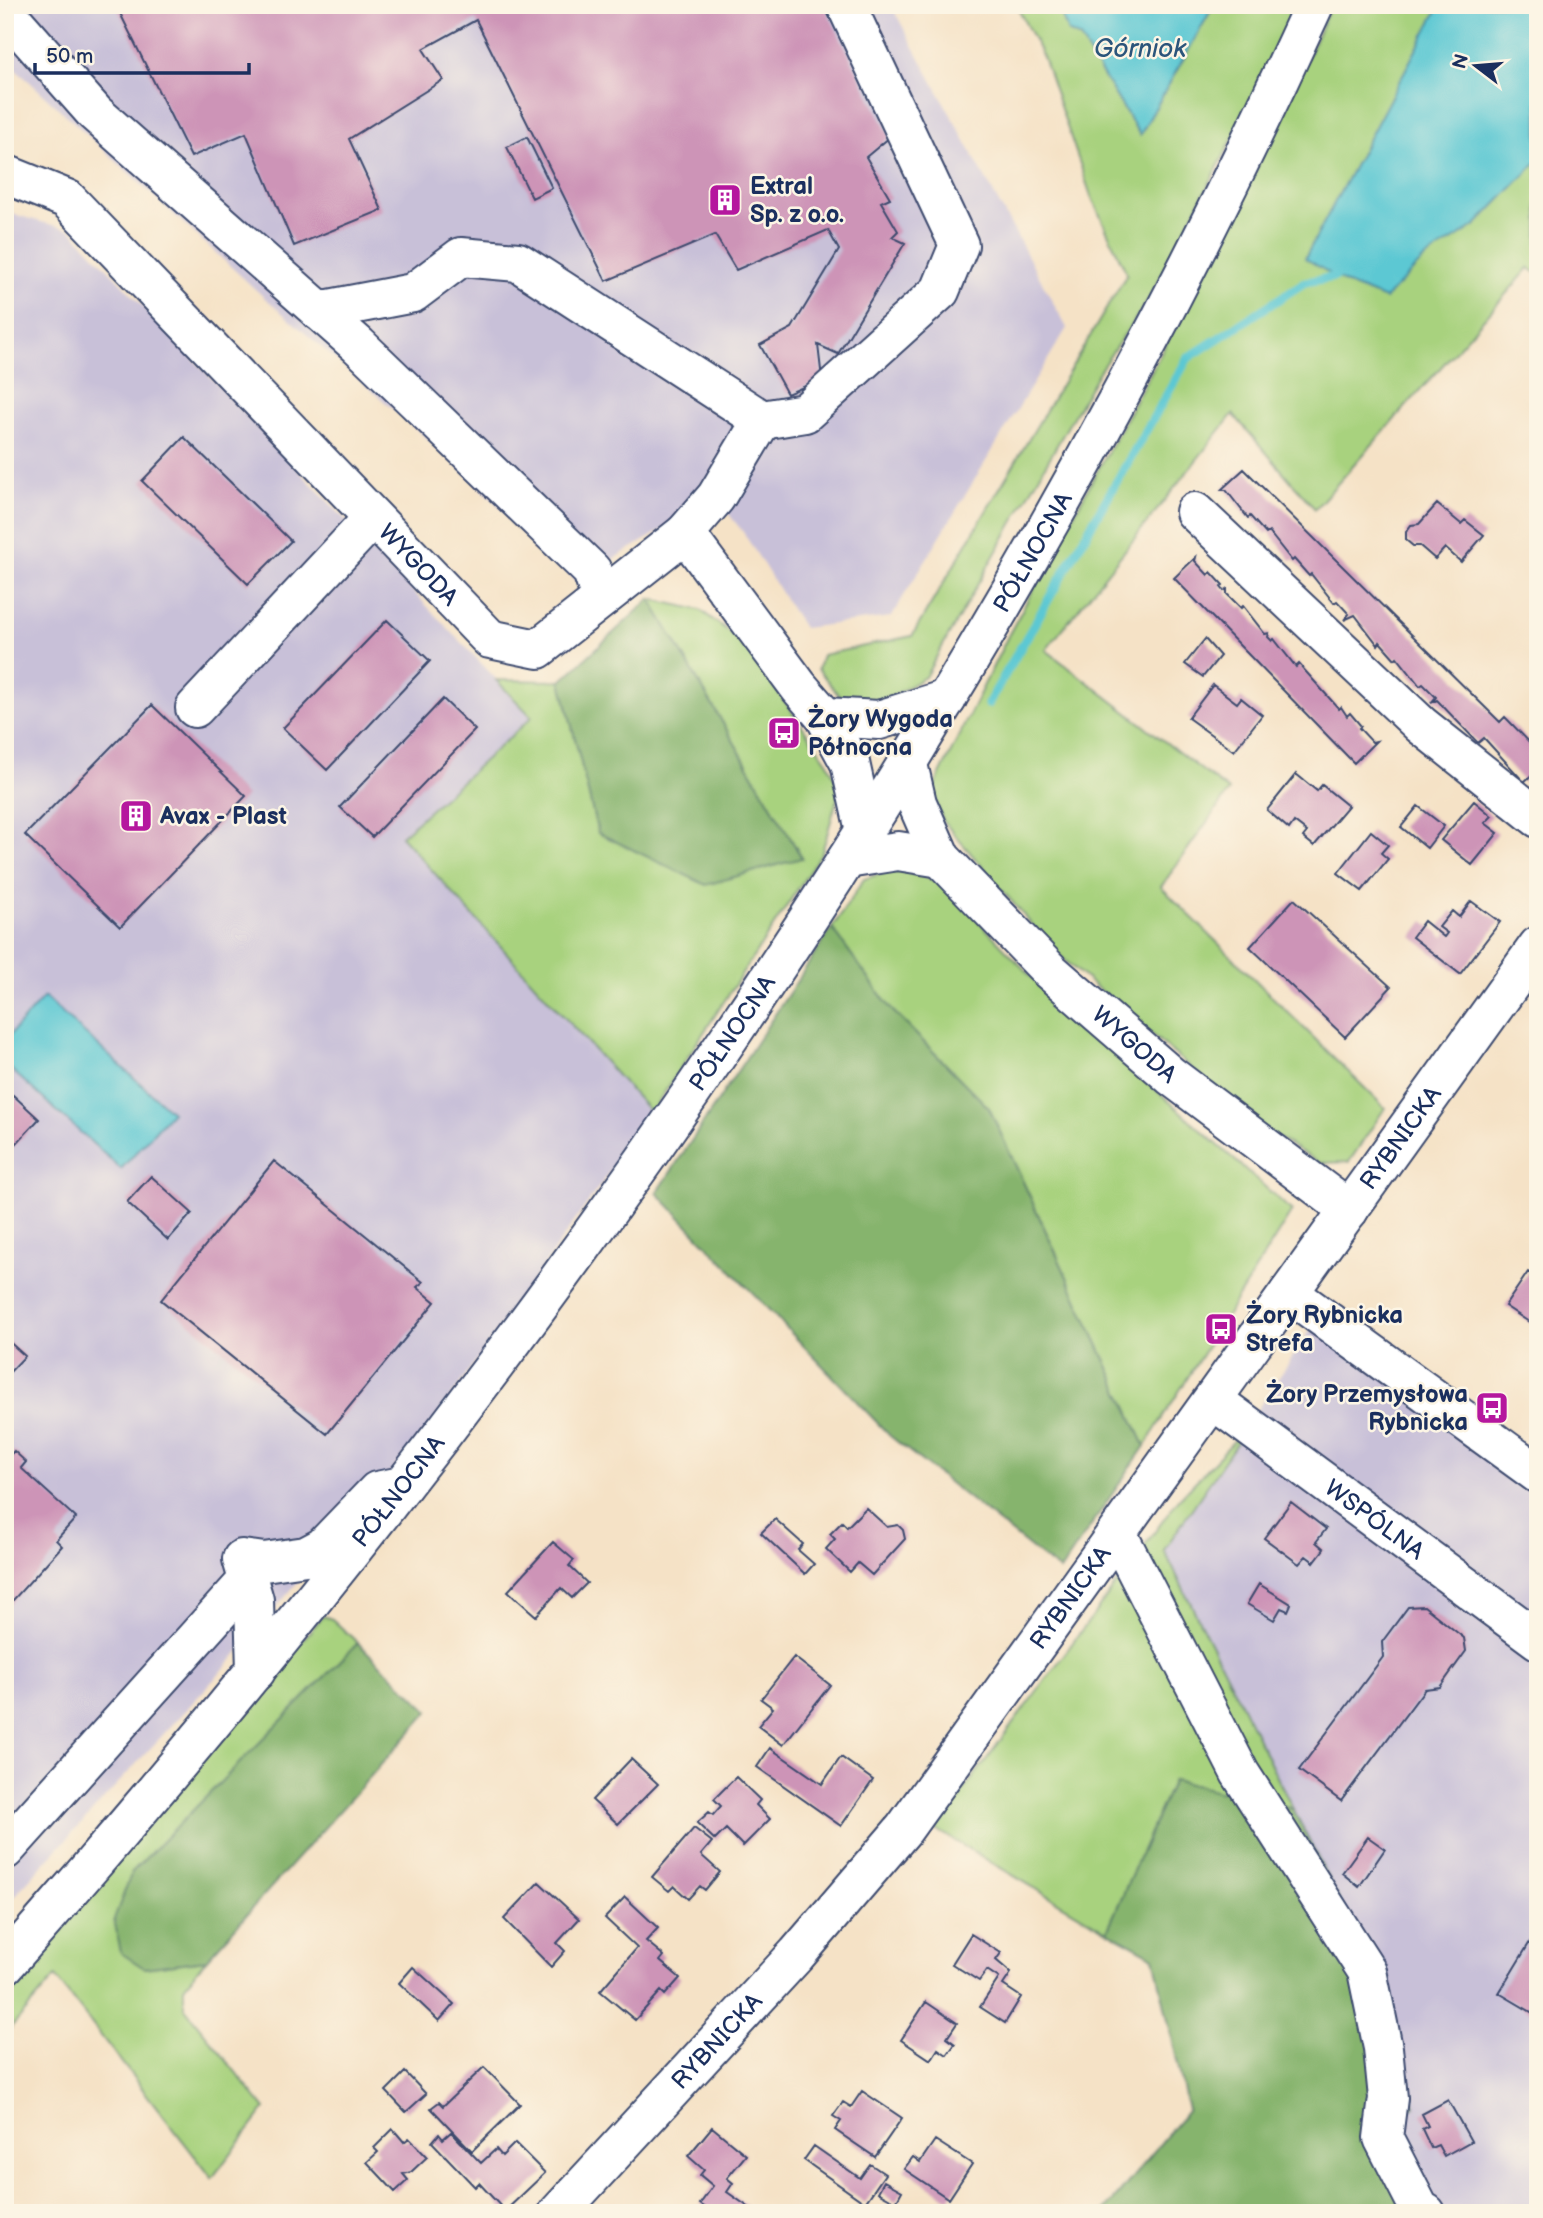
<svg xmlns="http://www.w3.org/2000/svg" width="1543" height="2218" font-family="'Balsamiq Sans',sans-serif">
<rect width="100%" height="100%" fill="#fcf5e5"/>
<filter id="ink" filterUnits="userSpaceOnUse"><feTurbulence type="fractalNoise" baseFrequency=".0143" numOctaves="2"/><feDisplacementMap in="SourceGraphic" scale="14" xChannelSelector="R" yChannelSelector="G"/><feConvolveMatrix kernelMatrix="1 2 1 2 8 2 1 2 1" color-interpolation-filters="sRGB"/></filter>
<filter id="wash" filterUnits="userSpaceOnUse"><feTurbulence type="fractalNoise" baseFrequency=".00686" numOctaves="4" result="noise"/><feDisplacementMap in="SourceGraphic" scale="28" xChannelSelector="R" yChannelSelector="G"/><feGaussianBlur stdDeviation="1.57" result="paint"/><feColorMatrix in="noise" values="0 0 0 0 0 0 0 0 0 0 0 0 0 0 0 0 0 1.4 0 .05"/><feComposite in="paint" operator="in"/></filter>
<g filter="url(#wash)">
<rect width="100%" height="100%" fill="#f5e2c6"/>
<path fill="#c8c0d8" d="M5 5H891L1067 328 891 617 803 628 743 532 716 498 576 581 452 460 266 299 5 59Z
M5 212 71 230 532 717 401 836 651 1113 435 1419 232 1660 5 1906Z
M1312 1328 1538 1487V2213H1408L1366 2132 1415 2106 1163 1550Z"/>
<path fill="#a8d27e" stroke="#62806e" stroke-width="2" d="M1016 5H1058L1068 32 1080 38 1140 135 1214 5H1298L1278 52 1149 299 1098 373 925 677 882 702 842 699 818 669 822 655 912 636 1127 274 1091 196 1043 57Z
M1331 5H1538V274L1529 268 1315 509 1233 414 1046 650 1229 791 1161 887 1385 1108 1349 1162 1320 1163 1260 1127 1055 952 943 821 931 793 1008 636 1231 224Z
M650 599 700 610 744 643 828 763 840 789 822 852 651 1113 401 836 532 717 496 680 561 681 598 833 802 858Z
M897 868 943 883 1042 988 1292 1211 1145 1446 989 1108 891 1009 832 928 864 879Z
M1248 1426 1164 1550 1293 1809 1173 1780 1107 1931 935 1829 1179 1499Z
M323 1616 332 1619 358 1643 132 1872 144 1968 206 1960 184 1987V2007L265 2109 212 2178 55 1977 5 2035V1988Z"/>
<path fill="#86b46d" stroke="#507266" stroke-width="2" d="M650 599 802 858 706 885 598 833 561 681Z
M832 928 891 1009 989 1108 1145 1446 1060 1571 890 1436 657 1193Z
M358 1643 429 1711 206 1960 144 1968 121 1953 114 1919 132 1872Z
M1173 1780 1293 1809 1351 1924 1415 2106 1367 2132 1408 2213H1103L1188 2110 1154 1957 1107 1931Z"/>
<path fill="#5cc8d3" stroke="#3c7c98" stroke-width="2" d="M1058 5H1214L1140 135 1080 38 1068 32Z
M1440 5H1538V161L1476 225 1424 259 1385 299 1347 284 1305 258Z
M44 997 172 1112 121 1169 5 1064V1040Z"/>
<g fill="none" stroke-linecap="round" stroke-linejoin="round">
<path stroke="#5cc8d3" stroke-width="9" d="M988 704 1188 358 1305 282 1335 277"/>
</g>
<g id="blocks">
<path fill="#cd94b7" d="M116 5H824L890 137 866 157 890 198 881 202 898 231 892 237 905 243 838 354 818 345 822 379 787 394 760 345 792 328 839 250 828 230 736 270 715 235 606 281 476 20 423 49 443 80 349 139 382 210 294 246 246 133 191 157Z
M527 137 552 188 532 198 507 147Z
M184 437 291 541 248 584 142 481Z
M1244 469 1500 722 1505 717 1538 751V769L1524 782 1484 738 1478 743 1437 700 1431 703 1436 697 1423 684 1420 686 1397 657 1395 659 1380 642 1378 645 1355 615 1344 620 1349 614 1337 601 1334 603 1311 574 1309 576 1294 559 1292 561 1269 532 1266 534 1250 516 1248 518 1226 490H1221Z
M1437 504 1461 524 1465 520 1484 535 1461 562 1445 548 1435 559 1420 546H1413L1406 540V532L1411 525 1419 524Z
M1196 557 1195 561 1208 575 1211 572 1223 585 1221 587 1224 591 1227 589V594L1241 608 1243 606 1265 634 1269 633 1268 637 1272 641 1274 639 1296 667 1299 664 1339 709 1341 707 1347 716 1350 713 1361 726 1359 728 1372 742 1376 741 1354 763 1174 578Z
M387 620 430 661 327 770 283 728Z
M1205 639 1220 656 1203 677 1185 664Z
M1213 685 1237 703 1241 698 1262 715 1234 751 1188 718Z
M443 699 475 730 372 837 340 807Z
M152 705 246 796 120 927 25 835Z
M1296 774 1317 791 1322 785 1348 806 1314 846 1303 837 1307 832 1294 822 1289 829 1267 810Z
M1474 801 1492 816 1485 823 1498 833 1472 865 1441 840Z
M1418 806 1444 826 1427 848 1401 827Z
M1371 831 1388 845 1381 853 1388 859 1362 891 1338 873Z
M1294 899 1391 987 1345 1037 1250 947Z
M1471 901 1500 922 1460 974 1412 937 1424 921 1444 937 1447 933 1439 927 1452 911 1459 917Z
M13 1095 39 1119 5 1156V1104Z
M274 1161 423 1282 417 1287 435 1302 327 1434 161 1300Z
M151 1176 192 1213 168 1240 127 1202Z
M1528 1272 1538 1278V1328L1505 1306Z
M5 1338 25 1356 5 1377Z
M14 1451 26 1462 21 1468 76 1518 56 1540 62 1546 5 1609V1453L9 1456Z
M1291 1502 1326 1529 1316 1542 1324 1549 1314 1562 1306 1556 1299 1564 1264 1538Z
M866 1508 887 1527 898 1525 903 1530 905 1539 872 1575 858 1563 850 1572 826 1549 835 1539 830 1534 842 1522 847 1527Z
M775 1519 803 1544 798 1550 814 1564 805 1574 761 1533Z
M553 1542 574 1560 569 1566 587 1583 572 1598 561 1588 536 1616 508 1591Z
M1259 1584 1291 1604 1288 1611 1281 1608 1274 1620 1247 1604Z
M1424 1606 1464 1638 1466 1651 1440 1687 1425 1689 1341 1801 1299 1770 1383 1657 1382 1642 1408 1607Z
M794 1657 830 1685 783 1745 758 1726 773 1708 761 1699Z
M770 1748 822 1784 841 1757 873 1780 841 1826 757 1767Z
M631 1759 658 1784 618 1824 592 1800Z
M736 1777 760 1800 756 1805 770 1819 743 1846 726 1829 715 1840 697 1823 709 1812 713 1815 721 1806 714 1799Z
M694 1828 712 1842 701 1855 720 1872 705 1890 700 1886 688 1899 674 1886 669 1891 652 1877Z
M1368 1837 1385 1849 1359 1887 1342 1873Z
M539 1882 579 1919 557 1943 565 1951 551 1967 504 1919Z
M625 1897 658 1928 646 1941 664 1956 660 1961 680 1978 665 1995 661 1991 635 2020 600 1991 637 1948 605 1918Z
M971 1934 1001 1953 996 1960 1011 1973 1003 1985 1021 1997 1005 2023 980 2007 999 1978 987 1970 979 1981 952 1964Z
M1533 1937 1538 1940V2016L1499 1993Z
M413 1967 454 2004 439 2021 399 1983Z
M926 2002 957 2023 947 2038 955 2044 947 2055 938 2049 931 2060 901 2040Z
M484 2067 520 2104 472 2151 431 2108 439 2102 443 2106Z
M405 2072 426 2094 406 2112 386 2091Z
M862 2091 902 2118 875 2157 835 2130 841 2121 833 2116 843 2102 851 2107Z
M1448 2100 1471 2141 1444 2156 1438 2145 1431 2148 1422 2129 1428 2126 1422 2114Z
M712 2127 746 2155 727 2178 733 2183 727 2192 757 2213H713L700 2204 713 2186 700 2175 704 2170 688 2156Z
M393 2129 404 2142 409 2138 427 2157 411 2172 403 2174 408 2180 395 2192 367 2162 378 2152 374 2148Z
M451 2132 481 2163 496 2149 502 2156 515 2143 545 2173 505 2211 479 2183 475 2187 432 2142 439 2134 443 2139Z
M935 2140 972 2164 949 2199 904 2169 913 2157 920 2162Z
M814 2146 860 2178 870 2164 885 2174 865 2203 804 2160Z
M884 2181 902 2191 896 2202 878 2192Z"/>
</g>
</g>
<g filter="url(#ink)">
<use href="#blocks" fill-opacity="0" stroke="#3c4a6e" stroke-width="2"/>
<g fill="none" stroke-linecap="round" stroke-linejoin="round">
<defs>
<g id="minor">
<path d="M5 11 95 113 358 345 592 571 601 599"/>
<path id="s1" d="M5 174 67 199 490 639 538 649 685 533 799 687 825 717 850 763 865 831"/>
<path d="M319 311 413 293 461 257 518 262 762 420 716 497 685 533"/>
<path d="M762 420 805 413 940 291 959 245 846 5"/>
<path d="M1195 512 1421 725 1538 818"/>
<path d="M195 708 373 518"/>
<path d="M825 717 879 720 947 699"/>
<path id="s2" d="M908 764 917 803 941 858 1050 971 1171 1076 1349 1210"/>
<path d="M847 859 898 851 941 858"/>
<path d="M1289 1293 1538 1474"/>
<path id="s3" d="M1213 1400 1538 1640"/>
<path d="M1118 1535 1240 1773 1367 1971 1383 2048 1388 2098 1383 2138 1420 2210 1426 2213"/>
<path d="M256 1671 254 1600 242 1559 264 1562 306 1556 323 1547 377 1491 402 1486"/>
<path d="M5 1850 249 1579"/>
<path id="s4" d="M558 2213 797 1954 904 1829 1538 946"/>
</g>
<g id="major">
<path id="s5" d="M5 1965C527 1373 986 725 1314 5"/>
</g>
</defs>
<use href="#minor" stroke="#3c4a6e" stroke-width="42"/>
<use href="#major" stroke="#3c4a6e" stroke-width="42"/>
<use href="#minor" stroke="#fff" stroke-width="38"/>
<use href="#major" stroke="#fff" stroke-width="38"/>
</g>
</g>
<defs>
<symbol id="building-square" viewBox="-11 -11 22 22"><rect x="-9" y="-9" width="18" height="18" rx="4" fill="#b5179e" stroke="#fcf5e5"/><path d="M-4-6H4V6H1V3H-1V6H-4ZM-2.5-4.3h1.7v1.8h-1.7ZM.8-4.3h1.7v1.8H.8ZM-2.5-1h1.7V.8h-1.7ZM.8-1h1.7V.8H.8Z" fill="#fff"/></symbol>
<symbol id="bus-square" viewBox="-11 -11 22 22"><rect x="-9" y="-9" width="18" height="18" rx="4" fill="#b5179e" stroke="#fcf5e5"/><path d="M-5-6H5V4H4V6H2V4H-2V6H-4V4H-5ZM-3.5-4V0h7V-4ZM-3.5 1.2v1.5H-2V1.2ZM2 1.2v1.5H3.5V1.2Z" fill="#fff"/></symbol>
</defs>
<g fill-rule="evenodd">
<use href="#building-square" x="706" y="181" width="38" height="38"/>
<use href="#bus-square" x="765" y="714" width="38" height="38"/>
<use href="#building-square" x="117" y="797" width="38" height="38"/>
<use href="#bus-square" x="1202" y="1310" width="38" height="38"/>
<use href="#bus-square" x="1473" y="1389" width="38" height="38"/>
</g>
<g text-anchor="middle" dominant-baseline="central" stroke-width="5" stroke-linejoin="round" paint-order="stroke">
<g font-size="24" font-weight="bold" fill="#1b2f5e" stroke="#fcf5e5" text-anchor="start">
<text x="750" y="186">Extral<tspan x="750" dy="28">Sp. z o.o.</tspan></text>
<text x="808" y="719">Żory Wygoda<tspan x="808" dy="28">Północna</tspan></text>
<text x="160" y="816">Avax - Plast</text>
<text x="1246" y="1315">Żory Rybnicka<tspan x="1246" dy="28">Strefa</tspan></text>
<text x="1468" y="1394" text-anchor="end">Żory Przemysłowa<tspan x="1468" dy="28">Rybnicka</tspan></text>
</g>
<g font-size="24" fill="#1b2f5e" stroke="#fcf5e5">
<text stroke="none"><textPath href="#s5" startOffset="1750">PÓŁNOCNA</textPath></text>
<text stroke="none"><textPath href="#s1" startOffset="574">WYGODA</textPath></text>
<text stroke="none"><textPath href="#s5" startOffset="1183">PÓŁNOCNA</textPath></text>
<text stroke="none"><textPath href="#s2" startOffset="369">WYGODA</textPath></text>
<text stroke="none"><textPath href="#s4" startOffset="1368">RYBNICKA</textPath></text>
<text stroke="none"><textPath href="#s5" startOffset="616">PÓŁNOCNA</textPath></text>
<text stroke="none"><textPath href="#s3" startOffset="201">WSPÓLNA</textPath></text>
<text stroke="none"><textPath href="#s4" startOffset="802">RYBNICKA</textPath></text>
<text stroke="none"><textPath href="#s4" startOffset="234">RYBNICKA</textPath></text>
</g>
<g font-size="26" font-style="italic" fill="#2b557b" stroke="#fcf5e5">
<text x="1140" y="49">Górniok</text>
</g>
</g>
<rect width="1543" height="2218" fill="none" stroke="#fcf5e5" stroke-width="28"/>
<g transform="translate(1476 66) rotate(286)" stroke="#fcf5e5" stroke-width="5" paint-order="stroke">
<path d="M0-5L12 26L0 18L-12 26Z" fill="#1b2f5e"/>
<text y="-10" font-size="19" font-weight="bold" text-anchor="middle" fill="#1b2f5e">N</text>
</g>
<path d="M35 63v10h214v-10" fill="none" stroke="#1b2f5e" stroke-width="3.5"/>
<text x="46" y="63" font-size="21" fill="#1b2f5e" stroke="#fcf5e5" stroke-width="5" paint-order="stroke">50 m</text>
</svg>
